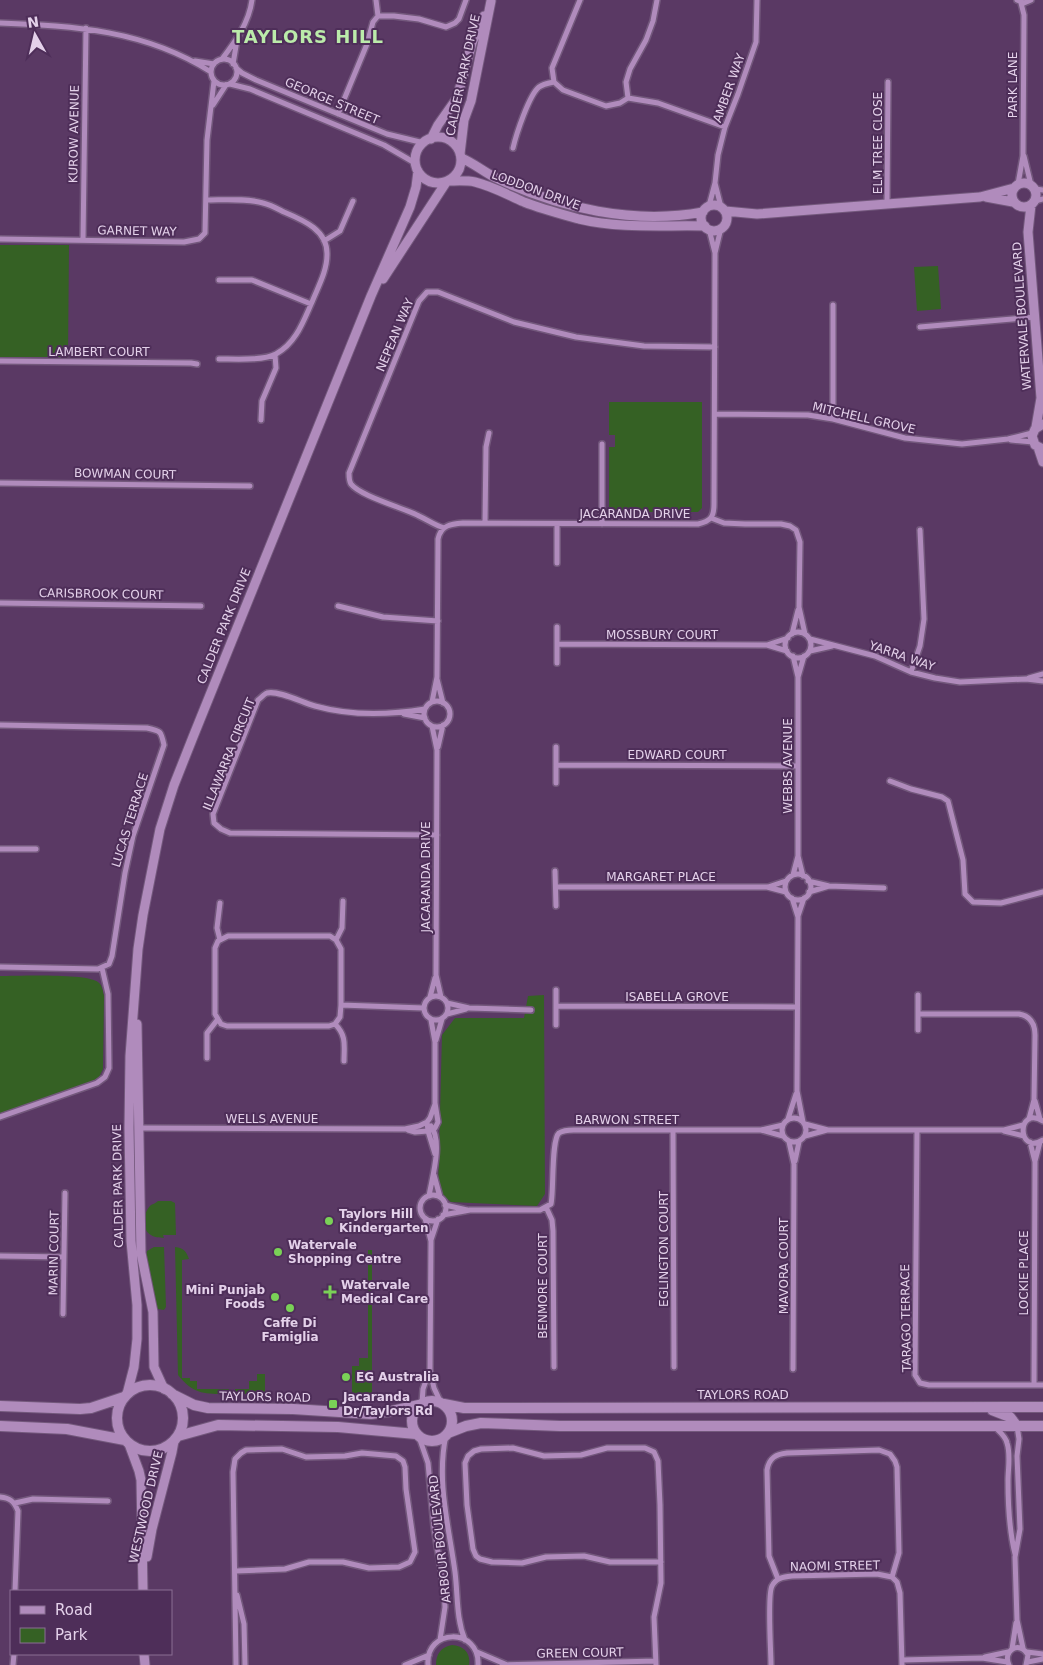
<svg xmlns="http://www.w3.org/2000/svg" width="1043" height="1665" font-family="'DejaVu Sans',sans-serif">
<rect width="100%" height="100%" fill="#5a3964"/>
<path fill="#356124" d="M0 245H69L68 357H0Z
M938 266 941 309 917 311 914 267Z
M609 402H702V508L698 512H609V447H615V435H609Z
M0 976C18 976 86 973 98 982 102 985 103 990 104 996L103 1069 99 1077 93 1081 0 1115Z
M544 995 545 1194 537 1206 451 1202 438 1191 442 1035 455 1018H524L528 996Z
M158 1201H171L175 1203 176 1235H163L164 1238C159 1237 155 1238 151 1235 141 1230 143 1212 151 1205 153 1204 156 1203 158 1201Z
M154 1247H164L166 1307 164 1310 158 1309 156 1307 145 1258 147 1251Z
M175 1247C184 1248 186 1251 189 1259L182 1260V1378H190V1381H197V1389H229L230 1394C205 1394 194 1395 178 1375Z
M368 1250H372V1393H352V1366H359V1358H368Z
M257 1374H265V1394H235V1389H249V1381H257Z
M452 1645C464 1646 471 1653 469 1665H436C436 1654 441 1647 452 1645Z"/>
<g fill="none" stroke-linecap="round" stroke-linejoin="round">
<defs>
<path id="minor" d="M376 0 378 16
M580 0 552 68 554 82 563 90 606 106 620 103 628 98 626 82 630 69 646 40 653 21 657 0
M1017 0 1024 3 1031 0
M0 23C75 26 145 30 211 72
M211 72a13 13 0 1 1 26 0a13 13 0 1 1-26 0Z
M222 59C235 42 249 23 252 0
M195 61 214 64
M233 64 237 40
M236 68 242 73 256 80 387 134 424 143
M230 84 250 89 384 145 415 163
M628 98 658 103 725 127
M213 105 226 85
M338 114 367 44 373 22 378 16H394L419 19 446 27 455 23 459 19 466 0
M513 148C516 135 529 95 539 87 543 84 549 83 554 82
M1024 156 1031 185
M715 183 721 207
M1018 184 1023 156 1024 15 1021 3
M1035 189 1043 190
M206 200C224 200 246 198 263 203 271 205 278 209 284 212 303 220 328 230 327 255 327 271 318 287 312 302 303 322 296 343 276 354 263 361 234 359 219 359
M1035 201 1043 199
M887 204 888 82
M709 206 715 183 718 155 725 127 738 94 756 42 757 0
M709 229 715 253
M0 239 184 242 199 239 205 233 207 140 214 81
M83 240 86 28
M324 241 340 231 353 201
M219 280H252L311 304
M920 327 1035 317
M0 361 191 363 197 364
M715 414 808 415 833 419 905 438 962 444 1008 439 1032 433
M833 419V305
M261 420 262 401 276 368 275 355
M1011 440 1033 442
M0 483 250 486
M711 518 724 523 745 524H781L790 526 796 530 800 542 799 607 805 634
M485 523 486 447 489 433
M557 524V563
M602 524V444
M444 528C434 525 428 520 419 516 404 508 360 496 351 484 349 481 349 477 349 473L419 301 427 292H438L514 322 576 337 644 346 715 347
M0 603 201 606
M338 606 383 617 438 621
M785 645a13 13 0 1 1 26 0a13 13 0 1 1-26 0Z
M792 634 798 610
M810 639 875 656 911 672 935 678 960 682 1026 679 1043 681
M557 644 767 645 788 638
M767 645 787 651
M810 651 832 646
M793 656 798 677
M557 663V627
M911 672 920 646 924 619 920 530
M1029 678 1043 674
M437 679 443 703
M424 714a13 13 0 1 1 26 0a13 13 0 1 1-26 0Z
M432 702 437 677 438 539C441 525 451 524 463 523L698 524C711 521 714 517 714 504L715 253 721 228
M425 709C389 715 351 716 315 706 303 703 279 690 267 693 264 694 261 698 258 700L213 814 214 823 221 829 230 833 437 835
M404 714 425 718
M0 725 147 728C161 731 161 731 164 745L133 836 125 873 112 956 109 964 98 969 0 967
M432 726 437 750 436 975 441 997
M438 747 443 725
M556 765 798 766
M890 781 911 789 942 797 948 801 963 860 965 894 973 902 1001 903 1043 892
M556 783V747
M0 849H36
M798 856 803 876
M555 871 556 906
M785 887a13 13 0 1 1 26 0a13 13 0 1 1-26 0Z
M793 875 798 856V677L804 656
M808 881 829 886 884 888
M556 887H767L786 892
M768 887 786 881
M809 892 829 886
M792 898 798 917 797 1091 803 1122
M220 903 217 928 220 940
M798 916 804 898
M228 936H330L336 940 341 949V1005L340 1017 335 1024 329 1026H227L221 1024 215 1014V948L218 941Z
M336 940 342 928 343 901
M424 1008a12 12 0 1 1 24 0a12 12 0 1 1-24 0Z
M430 997 435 978
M447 1003 469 1008 531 1010
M341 1005 423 1008
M556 1006 797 1007
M447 1014 466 1009
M918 1014H1019C1030 1016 1035 1023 1035 1035L1034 1100 1029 1119
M335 1024C347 1036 344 1046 344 1061
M556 1025V990
M918 1030V995
M436 1040 442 1019
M207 1058V1033L218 1019
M1035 1101 1040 1119
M435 1104 430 1118 427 1122 428 1131 435 1154
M0 1117 97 1083 105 1077 109 1068 108 994 102 968
M782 1130a12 12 0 1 1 24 0a12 12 0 1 1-24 0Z
M788 1119 796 1094
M1043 1121C1016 1105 1017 1156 1043 1140
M805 1124 828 1130H1004L1023 1125
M138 1128 405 1129 419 1126 427 1122
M408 1130 415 1132 428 1131 435 1128 438 1122 435 1103V1042L431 1020
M673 1130 674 1367
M761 1130 783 1136
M917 1130 915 1375 920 1383 929 1385H1043
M1004 1131 1024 1136
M805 1136 827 1130
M789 1142 794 1164 793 1369
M1030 1142 1035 1162 1034 1385
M795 1161 799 1142
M1035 1161 1040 1142
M434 1175 440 1197
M420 1208a13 13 0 1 1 26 0a13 13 0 1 1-26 0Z
M429 1196C432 1178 443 1142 431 1126
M445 1205 467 1210
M546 1207 552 1220 553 1231 554 1367
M443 1215 470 1210H540L551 1204C554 1190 551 1140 559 1133 565 1129 573 1130 579 1130H761L783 1125
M425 1218 431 1241 430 1371 434 1388 441 1403
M431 1240 438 1219
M0 1256 64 1257
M63 1314 65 1193
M422 1403 423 1389 429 1372
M1017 1426 1019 1439 1017 1456 1020 1529 1015 1557 1017 1620 1023 1648
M996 1428C1000 1432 1006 1437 1007 1443 1011 1455 1008 1468 1008 1481 1008 1507 1009 1529 1015 1554
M446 1435C436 1481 449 1527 455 1572 458 1596 456 1618 465 1640
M419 1437 428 1463 434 1527 444 1589 445 1607 440 1640
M0 1497C10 1498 14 1501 18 1511L15 1591
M15 1503 33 1499 108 1501
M235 1571 285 1569 309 1562H343L369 1568 399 1567 410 1562 415 1552 406 1489 405 1467 403 1461 396 1456 362 1453 345 1456 306 1457 282 1449 246 1450 241 1453 235 1459 233 1472 236 1665
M778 1579 769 1556 767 1470C769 1458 776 1454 787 1453L879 1450 890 1454 895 1461 897 1467 899 1553 892 1577 897 1582 900 1593 902 1665
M237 1595 244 1624 245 1665
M1012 1649 1016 1623
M477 1652 505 1664
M1027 1652 1043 1654
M985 1657 1008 1652
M902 1660 982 1658 1007 1662
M1028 1662 1043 1659
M13 1665 14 1654
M405 1665 429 1655
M428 1665C425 1628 480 1627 478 1665
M502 1665 656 1661
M656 1665 654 1617 661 1583 660 1505 658 1461 654 1452 645 1448H607L581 1455 544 1456 513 1448 481 1449 474 1451 468 1456 465 1463 467 1505 473 1549 476 1556 480 1559 492 1562 522 1563 546 1557 584 1556 610 1562H661
M771 1665C771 1651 767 1595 772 1586 776 1578 783 1577 792 1576L877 1574 892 1577
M1009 1665C1002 1650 1020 1640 1028 1655L1026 1665"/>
<path id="tertiary" d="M415 160a23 23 0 1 1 46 0a23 23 0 1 1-46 0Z
M431 139 438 125 457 98 472 43 484 16
M460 154 464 120 471 101 491 1
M461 158C474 163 485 173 498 179 560 208 634 225 703 212
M448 181C456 181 466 180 475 182 492 186 508 195 524 202 542 209 561 214 579 219 621 229 663 225 705 226
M1012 195a12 12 0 1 1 24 0a12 12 0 1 1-24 0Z
M986 197 1013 202
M1031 205 1028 232 1041 398 1036 427
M701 218a13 13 0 1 1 26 0a13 13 0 1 1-26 0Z
M725 211 757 214 887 204 980 197 1014 188
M383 279 447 181
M1043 424 1035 429 1032 436 1035 445 1043 449
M1038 447 1043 462
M137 1024 141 1253 153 1312 154 1367 164 1389
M127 1394 134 1367 137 1339V1305L131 1241 129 1128 130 1056 138 949 143 915 160 829 174 785 193 737 371 296 410 207 416 187 418 171
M129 1444 139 1471 141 1480 143 1591
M147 1557 152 1529 172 1452 174 1441
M144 1654 145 1665"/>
<path id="secondary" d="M117 1418a33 33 0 1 1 66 0a33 33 0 1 1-66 0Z
M172 1394 194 1405 208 1408 293 1409 371 1414 392 1411 419 1405
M412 1421a20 20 0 1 1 40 0a20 20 0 1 1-40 0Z
M444 1404 464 1408 1043 1407
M0 1406 80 1409 91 1408 124 1397
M992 1410 1010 1417 1016 1425
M0 1426 67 1429 125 1440
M448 1433 466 1426 481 1423 560 1426H1043
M178 1436 218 1425 338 1427 416 1434"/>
</defs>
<use href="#minor" stroke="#73587c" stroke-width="8"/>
<use href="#tertiary" stroke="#73587c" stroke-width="11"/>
<use href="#secondary" stroke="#73587c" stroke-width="12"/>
<use href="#minor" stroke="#b08bbc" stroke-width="5"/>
<use href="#tertiary" stroke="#b08bbc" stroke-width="9"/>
<use href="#secondary" stroke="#b08bbc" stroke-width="10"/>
</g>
<g fill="#7ad157" stroke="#4e2e59" stroke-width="2">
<circle cx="329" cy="1221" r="5"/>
<circle cx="278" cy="1252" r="5"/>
<path d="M327.5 1284.5h5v5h5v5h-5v5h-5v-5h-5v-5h5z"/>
<circle cx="275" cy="1297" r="5"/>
<circle cx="290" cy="1308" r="5"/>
<circle cx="346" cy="1377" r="5"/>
<rect x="328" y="1399" width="10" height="10" rx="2.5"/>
</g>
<g text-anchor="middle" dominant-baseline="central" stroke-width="4" stroke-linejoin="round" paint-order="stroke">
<g font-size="12" fill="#e4d1ea" stroke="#4e2e59">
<text transform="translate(463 75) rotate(-78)">CALDER PARK DRIVE</text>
<text transform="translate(1013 85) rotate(-90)">PARK LANE</text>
<text transform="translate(729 88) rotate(-70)">AMBER WAY</text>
<text transform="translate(332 101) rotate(23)">GEORGE STREET</text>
<text transform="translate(74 134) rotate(-89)">KUROW AVENUE</text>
<text transform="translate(878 143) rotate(-90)">ELM TREE CLOSE</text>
<text transform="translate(536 190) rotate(20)">LODDON DRIVE</text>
<text transform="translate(137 231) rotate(1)">GARNET WAY</text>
<text transform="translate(1022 316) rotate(-94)">WATERVALE BOULEVARD</text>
<text transform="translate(395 335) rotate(-67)">NEPEAN WAY</text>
<text x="99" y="352">LAMBERT COURT</text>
<text transform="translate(864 418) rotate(13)">MITCHELL GROVE</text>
<text transform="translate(125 474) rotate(1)">BOWMAN COURT</text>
<text x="635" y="514">JACARANDA DRIVE</text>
<text transform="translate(101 594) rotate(1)">CARISBROOK COURT</text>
<text transform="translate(224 626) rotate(-68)">CALDER PARK DRIVE</text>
<text x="662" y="635">MOSSBURY COURT</text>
<text transform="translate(902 656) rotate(19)">YARRA WAY</text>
<text transform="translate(229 754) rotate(-68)">ILLAWARRA CIRCUIT</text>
<text x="677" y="755">EDWARD COURT</text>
<text transform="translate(788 766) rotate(-90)">WEBBS AVENUE</text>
<text transform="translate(130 820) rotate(-73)">LUCAS TERRACE</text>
<text transform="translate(426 877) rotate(-90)">JACARANDA DRIVE</text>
<text x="661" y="877">MARGARET PLACE</text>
<text x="677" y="997">ISABELLA GROVE</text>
<text x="272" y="1119">WELLS AVENUE</text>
<text x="627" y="1120">BARWON STREET</text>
<text transform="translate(118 1186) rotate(-91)">CALDER PARK DRIVE</text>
<text transform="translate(664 1249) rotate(-90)">EGLINGTON COURT</text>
<text transform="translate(54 1253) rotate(-89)">MARIN COURT</text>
<text transform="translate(784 1266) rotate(-90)">MAVORA COURT</text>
<text transform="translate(1024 1273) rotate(-90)">LOCKIE PLACE</text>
<text transform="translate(543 1286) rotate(-90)">BENMORE COURT</text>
<text transform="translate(906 1318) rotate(-91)">TARAGO TERRACE</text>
<text x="743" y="1395">TAYLORS ROAD</text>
<text transform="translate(265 1397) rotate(1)">TAYLORS ROAD</text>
<text transform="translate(146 1507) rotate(-77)">WESTWOOD DRIVE</text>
<text transform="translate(440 1539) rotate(-96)">ARBOUR BOULEVARD</text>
<text transform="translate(835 1566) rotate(-1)">NAOMI STREET</text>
<text transform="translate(580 1653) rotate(-1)">GREEN COURT</text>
</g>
<g font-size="12" font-weight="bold" fill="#e4d1ea" stroke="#4e2e59" text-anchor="start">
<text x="339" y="1214">Taylors Hill<tspan x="339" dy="14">Kindergarten</tspan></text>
<text x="288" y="1245">Watervale<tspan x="288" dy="14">Shopping Centre</tspan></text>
<text x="341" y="1285">Watervale<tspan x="341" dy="14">Medical Care</tspan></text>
<text x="265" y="1290" text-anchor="end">Mini Punjab<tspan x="265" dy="14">Foods</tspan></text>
<text x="290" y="1323" text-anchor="middle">Caffe Di<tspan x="290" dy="14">Famiglia</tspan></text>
<text x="356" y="1377">EG Australia</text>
<text x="343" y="1397">Jacaranda<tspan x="343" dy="14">Dr/Taylors Rd</tspan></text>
</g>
<g font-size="18" font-weight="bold" letter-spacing="1" fill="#bbebaa" stroke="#4e2e59">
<text x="308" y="36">TAYLORS HILL</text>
</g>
</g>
<rect x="10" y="1590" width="162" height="65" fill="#4e2e59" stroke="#8a6f93"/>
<rect x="20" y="1606" width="25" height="8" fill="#b08bbc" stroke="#8a6f93"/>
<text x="55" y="1615" font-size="15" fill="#e4d1ea">Road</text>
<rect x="20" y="1628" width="25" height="15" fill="#356124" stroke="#8a6f93"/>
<text x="55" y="1640" font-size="15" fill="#e4d1ea">Park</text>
<g transform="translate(35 35) rotate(352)" stroke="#4e2e59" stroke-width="4" paint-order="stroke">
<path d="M0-4L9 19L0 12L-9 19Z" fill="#e4d1ea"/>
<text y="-8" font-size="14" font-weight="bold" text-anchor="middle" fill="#e4d1ea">N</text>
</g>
</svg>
